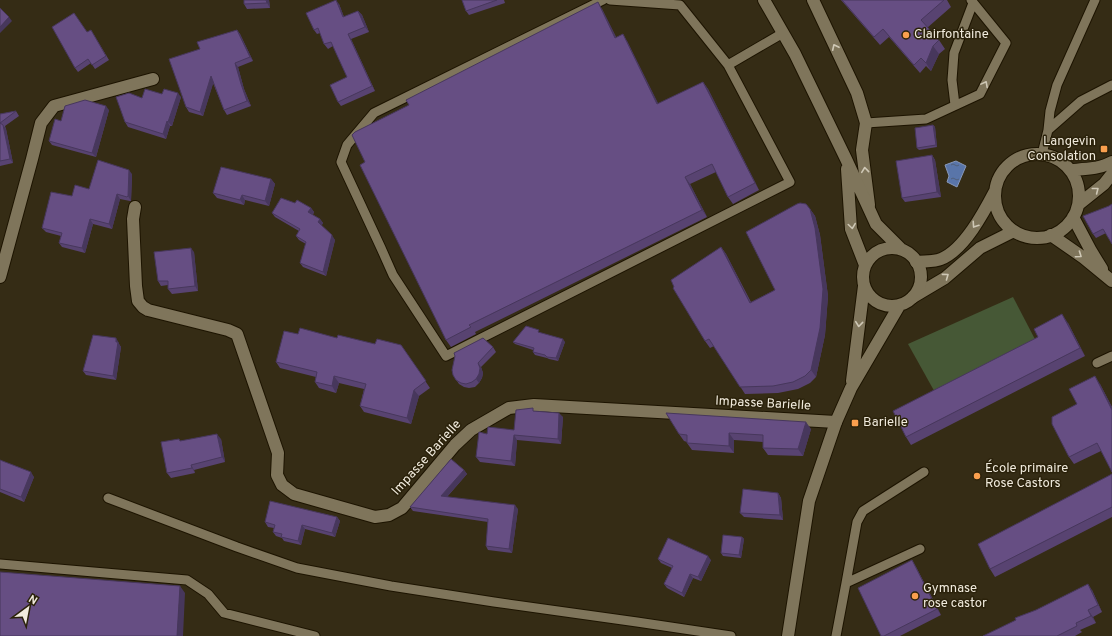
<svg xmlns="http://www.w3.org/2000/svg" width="1112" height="636" font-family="Overpass,sans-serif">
<defs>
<pattern id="water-ripples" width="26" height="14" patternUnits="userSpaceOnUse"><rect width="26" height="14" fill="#5975a9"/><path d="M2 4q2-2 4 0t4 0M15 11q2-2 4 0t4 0" fill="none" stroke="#51607b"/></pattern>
</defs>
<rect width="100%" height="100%" fill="#352c15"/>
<path fill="#465836" d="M1013 297 1038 345 937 396 908 344Z"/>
<path fill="url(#water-ripples)" stroke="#8798b9" d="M956 161 966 166 957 187 947 182 949 176 945 165Z"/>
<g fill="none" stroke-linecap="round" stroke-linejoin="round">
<defs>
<path id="service" d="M603 0 374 113 347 145 341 162 381 248 393 275 446 356 790 182 728 65 680 5 610 0
M728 65 783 33
M955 105 952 80 954 53 973 3
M866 123 926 119 980 94 1006 43 971 0
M1048 130 1081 101 1112 85
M1042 154 1048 130 1050 111 1057 85 1095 0
M1097 363 1112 356
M108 498 237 547 297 568 391 586 494 602 637 622 731 636
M0 564 187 580 208 594 224 613 315 636
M846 583 857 522 863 511 924 472
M836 636 846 583 920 549"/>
<path id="minor" d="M813 0 857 93 866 123 862 150 869 205
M995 196a42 42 0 1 1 84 0a42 42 0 1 1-84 0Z
M1071 170C1084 169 1100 169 1112 162
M1079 204 1104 184 1112 174
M135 207 133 219 136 286 138 301 143 307 148 310 228 330 237 334 278 453 277 475 282 485 294 494 375 517 389 515 402 508 455 445 471 430 509 408 534 405 836 422
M1073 217 1091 251 1102 269
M1051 235 1084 258 1112 281
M916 262C924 261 934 262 941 259 964 250 984 212 995 191
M0 277 32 159 41 123 54 106 153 79
M913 297 945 278 980 248 1014 231"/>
<path id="tertiary" d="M764 0 795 54 846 159 876 224 901 249
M847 169 851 229 865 265
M863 277a29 29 0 1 1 58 0a29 29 0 1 1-58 0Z
M852 381 864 286
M788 636 809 501 836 422 851 388 899 306"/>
</defs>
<use href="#service" stroke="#1d1400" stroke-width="11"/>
<use href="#minor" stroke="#1d1400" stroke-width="14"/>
<use href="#tertiary" stroke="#1d1400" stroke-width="14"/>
<use href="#service" stroke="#7f755b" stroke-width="9"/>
<use href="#minor" stroke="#7f755b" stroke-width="12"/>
<use href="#tertiary" stroke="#7f755b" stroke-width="12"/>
</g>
<path fill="#584371" d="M244 0H269L270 8 247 9 244 4Z
M462 0H504L505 3 469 15 466 11Z
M841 0H947L951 7 927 28 939 40 945 49 939 54 931 71 926 66 920 73 889 37 880 45Z
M339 4 344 17 358 11 362 15 369 32 351 39 375 91 341 106 338 102 347 77 333 46 328 49 324 44 320 33 317 34 314 30Z
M602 9 616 37 627 41 658 104 703 82 708 89 759 190 733 204 728 197 716 172 690 184 707 217 475 332 476 334 451 347 446 340 365 162Z
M237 30 240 34 253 61 238 67 244 89 251 106 227 115 224 110 213 83 203 116 189 112 186 107 200 49Z
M87 32 94 35 109 60 95 69 91 63 78 72 75 68Z
M162 94 181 97 172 126H170L166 139 128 127 125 122 142 98Z
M109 110 96 157 52 145 49 141Z
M16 111 19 116 5 126 6 129 13 163 0 166V114Z
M933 125 935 127 937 147 919 150 917 148Z
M932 155 935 160 941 197 905 202 902 198Z
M132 174 131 201H130L120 199 112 229 93 224 85 253 62 247 59 243 61 236 46 232 42 228 72 196 89 189Z
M271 179 275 184 269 206 245 200 244 205 217 198 213 193Z
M295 203 311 208 314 212 313 215 320 219 323 223 321 226 335 240 326 276 303 267 300 263 306 244 299 240 296 236 299 231 275 217 272 213Z
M1109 206 1106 233 1096 238 1093 234Z
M810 209 815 216 820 235 828 296 825 335 816 377 810 383 798 389 778 393 745 394 714 346 710 348 705 341 721 247 726 254 751 302 775 290Z
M194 252 198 291 172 294 168 289V285L161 286 158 281Z
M1068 323 1085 356 911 445 906 437Z
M541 333 565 342 558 361 549 359 547 358 535 355 533 352V350L515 344 513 342Z
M298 334 337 338 375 344 401 345 430 388 419 396 411 424 364 412 360 406 364 389 339 383 336 393 319 388 315 382 316 377 280 368 276 362Z
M119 343V344L121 347 116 380 86 375 83 371Z
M493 347 496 352 481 367 483 373 482 378 479 383 475 387 469 388 464 387 459 384 453 375Z
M1100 384 1112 407V472L1101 451 1074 464 1069 457 1077 404Z
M535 411 563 417 561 444 517 440 515 466 480 462 476 457 487 434 514 430Z
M811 429 803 456 768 455 763 448V442L734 440V453L692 450 687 443V442L684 441 679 434Z
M221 439 225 462 194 470 195 473 171 478 167 473 180 441Z
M0 460 34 477 24 502 0 492Z
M464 470 467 474 447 497 518 509 512 553 488 550 486 546 488 522 413 511 410 507Z
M1112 474V517L995 577 990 569Z
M778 493 781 498 783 520 744 517 740 513Z
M337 517 340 521 335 537 305 529 301 545 284 541 282 538 276 536 273 532 274 528 268 527 265 522Z
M742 537 744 539 741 558 723 556 721 553Z
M658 559 711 560 701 581 693 578 684 597 667 588 664 584 672 568 661 563Z
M912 560 916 567 941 615 900 636H881Z
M1092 590 1102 612 1093 617 1096 623 1080 630 1082 632 1075 636H983Z"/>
<path fill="#47375c" d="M266 0H269L270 8 267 3Z
M336 0 339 4 346 22 343 17Z
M598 2 602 9 620 45 615 38Z
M358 11 362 15 369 32 365 27Z
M9 17 12 21 0 33V27Z
M237 30 240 34 253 61 250 57Z
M348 34 351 39 375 91 372 86Z
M623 34 627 41 662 111 657 104Z
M933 46 939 54 931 71 926 63Z
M235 63 238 67 244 89 251 106 247 101 241 84Z
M211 76 214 81 203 116 200 112Z
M703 82 708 89 759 190 755 183Z
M178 93 181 97 172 126 168 122Z
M106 106 109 110 96 157 92 153Z
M167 121 170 126 166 139 163 134Z
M3 125 6 129 13 163 10 159Z
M933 125 935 127 937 147 936 145Z
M932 155 935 160 941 197 937 192Z
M129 170 132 174 131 201 128 196Z
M685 177 690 184 707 217 702 210Z
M271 179 275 184 269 206 265 201Z
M117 194 120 199 112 229 109 224Z
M242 195 245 200 244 205 240 200Z
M311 208 314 212 311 216 308 212Z
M810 209 815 216 820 235 828 296 825 335 816 377 811 370Z
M90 219 93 224 85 253 82 248Z
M320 219 323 223 321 227 318 222Z
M332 235 335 240 326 276 323 272Z
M721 247 726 254 754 310 750 303Z
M191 248 194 252 198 291 195 286Z
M1062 314 1068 323 1085 356 1080 348Z
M116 338 119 343V344L121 347 116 380 113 376Z
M563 339 565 342 558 361 556 358Z
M478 363 481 367 483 373 482 378 479 383 476 379Z
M334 376 339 383 336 393 332 386Z
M1095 376 1100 384 1112 407V410Z
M414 390 419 396 411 424 407 418Z
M559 413 563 417 561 444 558 439Z
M806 422 811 429 803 456 798 449Z
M729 433 734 440V453L729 446Z
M217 434 221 439 225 462 222 457Z
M514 435 517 440 515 466 511 461Z
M191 465 194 470 195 473 192 468Z
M464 470 467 474 444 500 441 496Z
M31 472 34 477 24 502 21 497Z
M778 493 781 498 783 520 780 515Z
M515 505 518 509 512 553 509 549Z
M337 517 340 521 335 537 332 533Z
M302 525 305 529 301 545 298 541Z
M742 537 744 539 741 558 739 555Z
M708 556 711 560 701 581 698 577Z
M912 560 916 567 941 615 937 609Z
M690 574 693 578 684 597 682 593Z
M1088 584 1092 590 1102 612 1098 605Z
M180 586 185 593 183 636H177Z
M1088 610 1093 617 1096 623 1091 616Z"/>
<path fill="#664e83" stroke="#47375c" d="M244 0H266L267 3 244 4Z
M336 0 343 17 358 11 365 27 348 34 372 86 338 102 330 85 347 77 331 42 324 44 318 28 314 30 306 13Z
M462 0H497L466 11Z
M842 0H944L921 20 939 40 933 46 926 63 921 58 914 65 883 29 874 37Z
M598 2 615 38 623 34 657 104 703 82 755 183 728 197 712 164 685 177 702 210 469 325 471 327 446 340 360 165 365 162 352 135 355 132 409 105 406 100Z
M0 8 9 17 0 27Z
M74 13 87 32 91 30 106 56 92 65 88 59 75 68 52 27Z
M237 30 250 57 235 63 241 84 247 101 224 110 211 76 200 112 186 107 169 59 200 49 197 42Z
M145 89 162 94 164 89 178 93 168 122 167 121 163 134 125 122 116 97 129 93 142 98Z
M85 100 106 106 92 153 49 141 55 119 61 121 65 106Z
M16 111 0 123 3 125 10 159 0 161V114Z
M933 125 936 145 917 148 915 128Z
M932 155 937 192 902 198 896 161Z
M98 160 129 170 128 196 127 197 117 194 109 224 90 219 82 248 59 243 62 233 42 228 51 192 72 196 75 185 89 189Z
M221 167 271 179 265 201 242 195 240 200 213 193Z
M281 198 295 203 297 200 311 208 308 212 320 219 318 222 332 235 323 272 300 263 306 242 296 236 300 229 272 213Z
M800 203 806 204 810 209 815 228 823 289 820 328 811 370 805 376 793 382 773 386 740 387 709 339 705 341 673 288 674 287 671 280 721 247 750 303 775 290 746 232 797 204Z
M1112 204V244L1103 229 1093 234 1083 216 1109 206Z
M191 248 195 286 168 289V281H158L154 252Z
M1062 314 1080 348 906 437 893 411 1038 337 1034 329Z
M526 326 539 330 538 332 563 339 556 358 547 357 545 355 533 352 534 348 513 342Z
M300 328 337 338 338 335 375 344 377 339 401 345 426 381 414 390 407 418 360 406 366 384 334 376 332 386 315 382 317 372 276 362 284 331 298 334Z
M93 335 116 338V342H118L113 376 83 371Z
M483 338 493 347 478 363 480 368 479 374 476 379 472 382 466 384 461 383 456 380 453 375 452 370 455 356 454 353Z
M1095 376 1112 410V472L1097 443 1069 457 1052 424V417L1077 404 1069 389Z
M533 408V411L559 413 558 439 514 435 511 461 476 457 479 432 487 434 488 427 514 430 516 410Z
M666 413 806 422 798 449 763 448V435L729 433V446L687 443V435L679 434Z
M217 434 222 457 191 465 192 468 167 473 161 442 179 439 180 441Z
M451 459 464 470 441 496 515 505 509 549 486 546 488 519 410 507Z
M0 460 31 472 21 497 0 489Z
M1112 474V507L990 569 978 544Z
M743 489 778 493 780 515 740 513Z
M270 501 337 517 332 533 302 525 298 541 281 537 282 534 273 532 275 525 265 522Z
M723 535 742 537 739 555 721 553Z
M668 538 708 556 698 577 690 574 682 593 664 584 673 566 658 559Z
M912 560 937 609 884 636H881L858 588Z
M0 572 180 586 177 636H0Z
M1088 584 1098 605 1088 610 1091 616 1076 623 1077 626 1057 636H983L1016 620 1015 618 1036 610Z"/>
<defs><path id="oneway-chevron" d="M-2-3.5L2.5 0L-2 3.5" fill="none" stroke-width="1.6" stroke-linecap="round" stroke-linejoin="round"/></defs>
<g stroke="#cfc8b6">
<use href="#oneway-chevron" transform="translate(835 47) rotate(-115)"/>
<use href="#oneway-chevron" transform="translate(985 84) rotate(-62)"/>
<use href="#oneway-chevron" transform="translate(865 170) rotate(-96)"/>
<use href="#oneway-chevron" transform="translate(1096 190) rotate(-38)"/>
<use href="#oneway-chevron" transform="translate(975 225) rotate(124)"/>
<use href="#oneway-chevron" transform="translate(852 226) rotate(82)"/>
<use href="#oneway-chevron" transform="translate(1079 255) rotate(35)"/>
<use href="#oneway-chevron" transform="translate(946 276) rotate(-36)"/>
<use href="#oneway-chevron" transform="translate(859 324) rotate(96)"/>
</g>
<g fill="#fa9f4e" stroke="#2b220b" stroke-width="1.5">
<circle cx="906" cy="35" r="4"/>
<rect x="1100" y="145" width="8" height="8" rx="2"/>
<rect x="851" y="419" width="8" height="8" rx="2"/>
<circle cx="977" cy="476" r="4"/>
<circle cx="915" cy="596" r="4"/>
</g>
<g text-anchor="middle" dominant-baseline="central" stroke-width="3" stroke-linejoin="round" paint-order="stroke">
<g font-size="13" fill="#f1ebdd" stroke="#2b220b" text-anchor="start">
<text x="914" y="35">Clairfontaine</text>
<text x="1096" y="142" text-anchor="end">Langevin<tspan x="1096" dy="15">Consolation</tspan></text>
<text x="863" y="423">Barielle</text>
<text x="985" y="469">École primaire<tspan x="985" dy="15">Rose Castors</tspan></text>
<text x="923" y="589">Gymnase<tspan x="923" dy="15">rose castor</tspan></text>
</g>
<g font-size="13" fill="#f1ebdd" stroke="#2b220b">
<text transform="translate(763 404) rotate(3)">Impasse Barielle</text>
<text transform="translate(427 458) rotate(-48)">Impasse Barielle</text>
</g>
</g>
<g transform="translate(28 608) rotate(32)" stroke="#2b220b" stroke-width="3" paint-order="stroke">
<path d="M0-3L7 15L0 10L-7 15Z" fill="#f1ebdd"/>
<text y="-6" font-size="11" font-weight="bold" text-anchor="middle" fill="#f1ebdd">N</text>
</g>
</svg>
